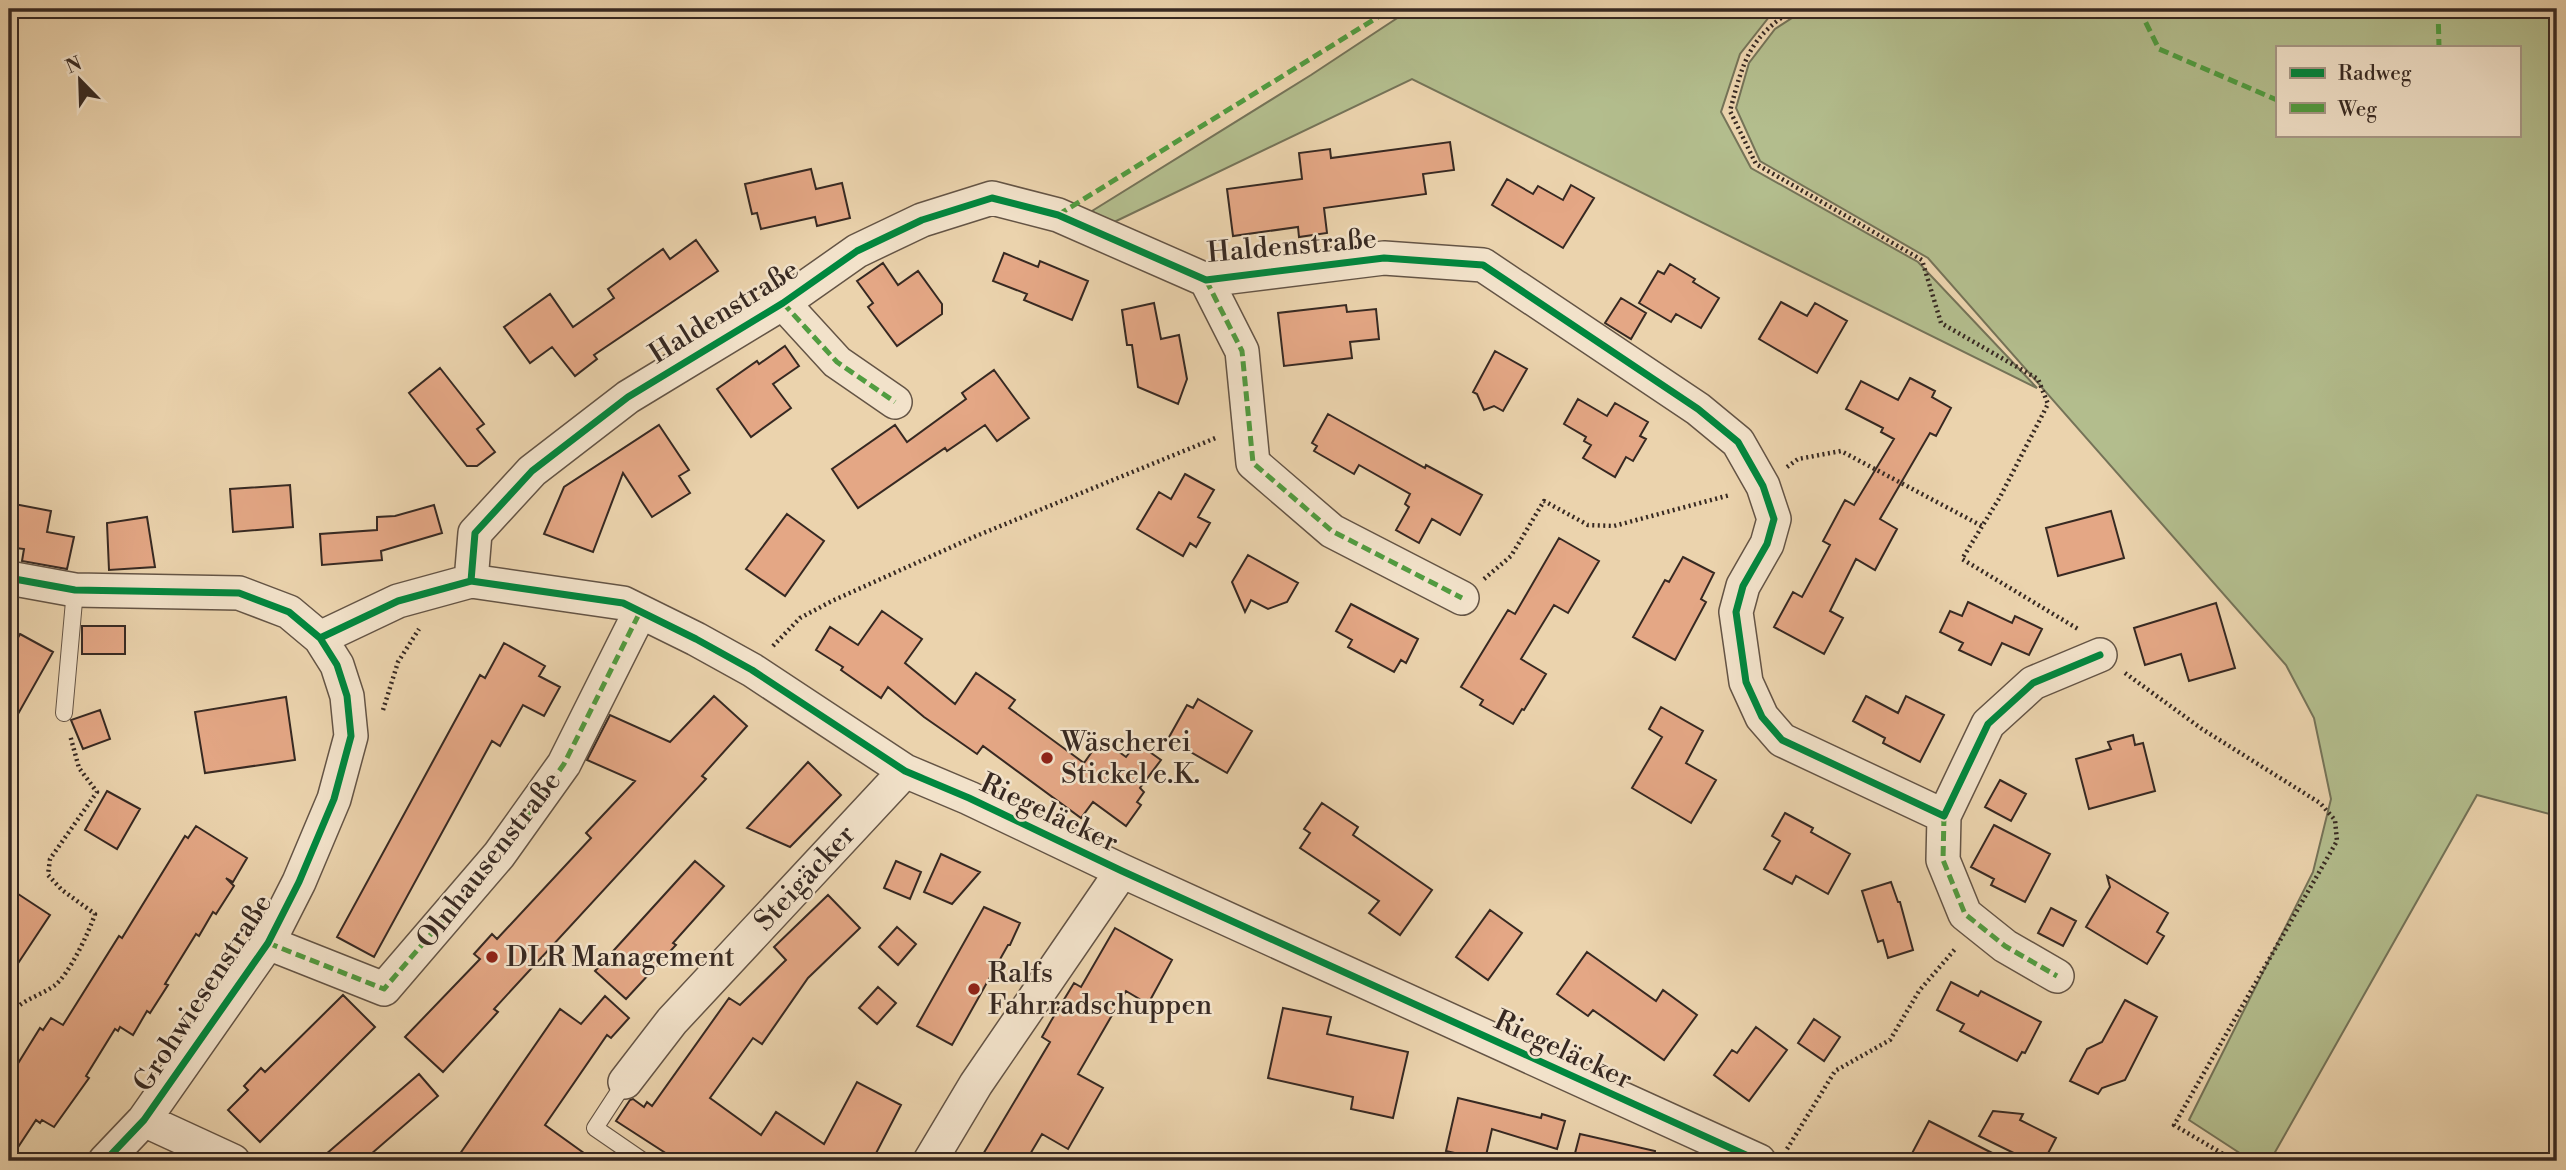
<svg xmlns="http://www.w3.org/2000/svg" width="2566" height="1170" font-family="'Libre Bodoni',serif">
<rect width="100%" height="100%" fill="#ebd3ad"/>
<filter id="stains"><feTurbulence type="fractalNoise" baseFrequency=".00286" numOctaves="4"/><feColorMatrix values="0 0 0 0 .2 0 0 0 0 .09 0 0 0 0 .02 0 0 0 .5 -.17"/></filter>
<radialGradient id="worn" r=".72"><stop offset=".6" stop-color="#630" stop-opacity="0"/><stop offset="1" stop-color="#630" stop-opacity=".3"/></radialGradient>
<path fill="#b3bd8d" stroke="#757358" stroke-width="2" fill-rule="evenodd" d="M1411 9H1779L1773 12 1740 54 1721 112 1751 168 1918 262 2037 388 1412 79 1110 224 1092 211 1311 75Z
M1806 9H2557V816L2477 795 2270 1161H2252L2189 1120 2313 872 2331 799 2314 718 2286 665 1928 258 1760 161 1736 108 1749 63 1775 29ZM2277 47H2519V135H2277Z"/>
<path fill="#e4a785" stroke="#372922" stroke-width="2" d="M1450 142 1454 170 1423 174 1426 194 1324 208 1327 233 1299 237 1298 227 1233 236 1227 189 1302 179 1299 153 1330 149 1331 158Z
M811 169 816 189 842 183 850 218 817 226 815 217 761 229 757 213 752 214 745 184Z
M1507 179 1533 194 1538 186 1563 200 1571 185 1594 198 1563 248 1492 205Z
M696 240 718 271 594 355 597 359 575 376 552 347 530 363 504 327 550 294 573 327 614 298 608 289 642 264 663 249 670 259Z
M1004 253 1038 267 1040 261 1088 281 1072 320 1024 300 1027 294 993 281Z
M883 263 898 285 918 271 942 304V314L897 346 868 307 873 303 857 281Z
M1670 264 1695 279 1693 282 1719 298 1701 328 1676 314 1671 322 1639 303 1658 271 1664 274Z
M1621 298 1646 313 1631 339 1605 323Z
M1781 302 1807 316 1815 303 1847 321 1817 373 1759 339Z
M1154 303 1161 339 1179 335 1187 379 1178 404 1138 387 1132 345H1127L1122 310Z
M1346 305 1347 312 1376 309 1379 339 1350 342 1352 358 1284 366 1278 313Z
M785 346 799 366 773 384 791 408 751 437 717 389 757 361 759 364Z
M1495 351 1527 369 1503 411 1494 406 1484 410 1477 394 1473 392Z
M440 368 484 424 477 429 495 452 477 466H467L409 393Z
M994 370 1029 418 997 441 985 425 947 451 945 448 858 508 832 469 895 425 907 442 966 399 962 393Z
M1910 378 1935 391 1932 397 1951 408 1936 436 1930 433 1880 519 1897 529 1875 570 1856 559 1830 611 1843 618 1824 654 1774 627 1793 592 1802 597 1830 545 1823 541 1845 500 1854 505 1894 439 1881 432 1883 428 1846 409 1861 381 1898 400Z
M1578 399 1607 416 1615 403 1648 422 1640 436 1646 439 1633 461 1626 457 1615 477 1583 458 1591 445 1584 441 1586 437 1564 424Z
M1328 414 1425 468 1426 465 1482 495 1460 535 1432 519 1419 543 1396 530 1409 507 1405 504 1410 494 1359 465 1354 474 1314 451 1317 446 1312 443Z
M659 425 689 470 679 476 690 493 652 517 623 473 593 552 544 534 564 487Z
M1185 474 1214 490 1198 517 1210 523 1196 547 1190 543 1183 556 1137 529 1159 492 1171 499Z
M290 485 293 527 233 532 230 489Z
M9 503 51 511 47 532 74 537 67 569 22 561 24 549 9 547Z
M434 505 442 533 381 551 382 560 322 565 320 534 377 530V517L395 516Z
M2111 511 2124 558 2058 576 2046 528Z
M787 514 824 541 785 596 746 569Z
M147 517 155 567 109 570 107 523Z
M1559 538 1599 561 1568 613 1554 605 1521 659 1546 674 1524 710 1522 709 1513 724 1480 705 1483 700 1461 687 1508 610 1515 614Z
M1248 555 1298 583 1287 602 1268 609 1251 600 1245 612 1232 582Z
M1683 557 1714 573 1701 599 1706 602 1675 660 1633 637 1665 580 1669 582Z
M1968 602 2012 623 2015 616 2042 629 2029 655 2002 643 1991 665 1959 650 1963 643 1940 632 1950 611 1962 616Z
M2216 603 2235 668 2189 681 2181 654 2145 665 2134 628Z
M1351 604 1418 639 1406 663 1401 660 1394 672 1348 647 1352 640 1336 631Z
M882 611 922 639 905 663 955 704 976 673 1015 700 1009 708 1084 763 1101 739 1126 757 1137 743 1161 760 1140 788 1144 792 1137 802 1141 805 1126 826 1093 802 1081 818 983 746 977 754 924 717 888 687 881 698 841 670 843 667 816 650 830 627 858 645Z
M82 626H125V654H82Z
M20 634 53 652 9 730V654Z
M504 643 545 666 539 676 560 687 544 716 523 705 500 746 492 741 374 957 337 937 480 675 485 678Z
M714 696 747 726 702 776 706 779 494 1009 498 1012 443 1072 405 1037 480 959 474 954 492 934 497 939 591 838 586 833 635 781 587 760 610 715 670 742Z
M1866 696 1898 713 1906 696 1944 715 1920 762 1883 743 1885 738 1853 721Z
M286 697 295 760 205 773 195 712Z
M1198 699 1252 731 1227 773 1168 739 1187 705 1193 708Z
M1661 707 1703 731 1686 763 1716 780 1691 823 1632 788 1662 737 1649 729Z
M100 710 110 739 83 749 71 720Z
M2133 735 2135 745 2143 743 2155 791 2089 809 2076 759 2111 749 2108 742Z
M808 762 841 795 790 847 747 828Z
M2000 780 2026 794 2011 821 1985 807Z
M107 791 140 809 117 849 85 830Z
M1322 803 1358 827 1353 835 1432 890 1400 935 1369 913 1379 901 1300 848 1310 833 1304 829Z
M1785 813 1813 828 1811 832 1850 854 1828 894 1796 876 1792 884 1764 869 1780 841 1772 836Z
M1994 825 2050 854 2025 902 1991 885 1994 879 1971 867Z
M196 826 247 858 233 882 226 878 234 886 216 914 213 912 199 936 196 934 165 984 168 985 150 1013 147 1011 133 1035 120 1027 118 1031 115 1029 86 1076 89 1078 54 1127 42 1120 40 1123 36 1120 9 1161V1078L40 1028 43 1030 51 1018 63 1025 119 936 122 938 185 836 188 838Z
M941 854 980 872 952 904 924 892Z
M695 861 724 886 673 943 676 945 626 999 595 971Z
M896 861 921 872 910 899 884 888Z
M2107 876 2168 913 2157 932 2164 936 2147 964 2086 927 2110 887Z
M1891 882 1898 902H1900L1913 950 1888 958 1883 940 1878 942 1862 891Z
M9 888 50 915 9 977Z
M828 895 860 928 808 978 762 1044 753 1038 710 1098 761 1135 776 1112 824 1144 857 1082 901 1105 872 1161H678L616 1121 630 1100 633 1099 644 1107 647 1102 652 1106 729 998 740 1005 786 960 774 947Z
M984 907 1020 923 1010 945H1008L952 1045 917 1026Z
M2051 908 2076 921 2063 946 2038 933Z
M1490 910 1522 933 1488 980 1456 957Z
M897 927 916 944 898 965 879 947Z
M1115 928 1172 960 1148 1004 1126 991 1078 1074 1103 1088 1068 1149 1042 1134 1026 1161H979L1050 1042 1042 1037 1051 1021 1074 983 1081 987Z
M1587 952 1656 1001 1663 990 1697 1015 1664 1060 1593 1010 1588 1016 1557 994Z
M1951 982 1978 996 1981 991 2041 1022 2025 1053 2022 1052 2017 1061 1960 1031 1964 1024 1937 1010Z
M878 987 896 1003 877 1024 859 1008Z
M343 995 375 1027 260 1142 228 1110 248 1090 244 1086 261 1068 265 1072Z
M605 996 629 1018 611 1038 607 1035 545 1125 595 1161H455L560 1009 581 1024Z
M2125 1000 2157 1017 2125 1080 2102 1088 2098 1094 2070 1081 2087 1049 2102 1042Z
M1283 1008 1331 1017 1327 1034 1408 1052 1393 1118 1351 1109 1353 1097 1268 1078Z
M1814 1019 1840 1037 1824 1061 1798 1043Z
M1756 1027 1787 1050 1749 1101 1714 1075 1732 1050 1737 1053Z
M419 1074 438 1096 363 1161H318Z
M1458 1098 1541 1118 1542 1114 1565 1121 1557 1149 1492 1129 1485 1160 1446 1151Z
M1993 1111 2023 1114 2020 1120 2056 1138 2044 1161H2030L1979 1136Z
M1929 1121 2008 1161H1908Z
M1580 1134 1655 1151 1654 1161H1573Z"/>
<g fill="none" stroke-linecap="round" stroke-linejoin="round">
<defs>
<path id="lane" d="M64 713 75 590
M625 1082 595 1128 643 1161"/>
<path id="street" d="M1206 280 1242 351 1253 463 1332 531 1462 598
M783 303 837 362 895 402
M9 578 75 590 239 593 289 612 320 638 337 665 347 696 351 736 334 799 299 882 268 943 144 1120 105 1161
M471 581 475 533 532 471 628 397 783 303 857 251 922 220 992 198 1058 215 1206 280 1384 258 1483 265 1698 409 1738 442 1763 486 1774 519 1767 544 1743 586 1736 612 1746 682 1762 717 1782 740 1944 816 1988 724 2033 683 2100 655
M320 638 398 601 471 581 623 603 696 639 752 670 905 771 969 798 1122 871 1759 1161
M1944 816 1943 860 1965 914 2005 946 2057 976
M268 943 384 989 499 855 564 764 640 612
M625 1082 672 1021 905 771
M144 1120 233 1161
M930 1161 976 1084 1122 871"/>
</defs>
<use href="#lane" stroke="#645445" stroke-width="18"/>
<use href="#street" stroke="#645445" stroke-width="36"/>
<path stroke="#372922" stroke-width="4.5" stroke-dasharray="2 3.5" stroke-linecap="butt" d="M1795 9C1749 36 1743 62 1730 111L1756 164 1922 260 1941 323 2038 379 2048 404 2000 497 1962 559 2078 629
M1787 467 1798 459 1841 451 1982 526
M1484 579 1511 556 1544 501 1588 525 1614 526 1730 495
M773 646 800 618 832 601 976 536 1218 437
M2125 673 2202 729 2320 803 2335 820 2337 841 2174 1125 2235 1161
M383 710 398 662 419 629
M9 1017C19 1000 38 997 54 986 69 975 89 932 95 914L62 890 48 875 50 859 97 792 79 768 70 735
M1787 1149 1835 1071 1890 1040 1919 991 1956 948"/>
<use href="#lane" stroke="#f2e2ca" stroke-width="16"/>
<use href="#street" stroke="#f2e2ca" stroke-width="33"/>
<path stroke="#519c40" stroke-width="5" stroke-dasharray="10 5" stroke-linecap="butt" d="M2139 9 2159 49 2277 100
M2438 9 2439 47
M1058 215 1391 9
M1206 280 1242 351 1253 463 1332 531 1462 598
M783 303 837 362 895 402
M1944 816 1943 860 1965 914 2005 946 2057 976
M268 943 384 989 499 855 564 764 640 612"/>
<defs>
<path id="cycleway" d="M9 578 75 590 239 593 289 612 320 638 337 665 347 696 351 736 334 799 299 882 268 943 144 1120 105 1161
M471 581 475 533 532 471 628 397 783 303 857 251 922 220 992 198 1058 215 1206 280 1384 258 1483 265 1698 409 1738 442 1763 486 1774 519 1767 544 1743 586 1736 612 1746 682 1762 717 1782 740 1944 816 1988 724 2033 683 2100 655
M320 638 398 601 471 581 623 603 696 639 752 670 905 771 969 798 1122 871 1759 1161"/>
</defs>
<use href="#cycleway" stroke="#f2e2ca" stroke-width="11"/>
<use href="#cycleway" stroke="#00873e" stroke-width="7"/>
</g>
<g fill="#8f2418" stroke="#f2e2ca" stroke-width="2.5">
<circle cx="1047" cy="758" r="7"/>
<circle cx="492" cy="957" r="7"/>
<circle cx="974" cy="989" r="7"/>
</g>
<g text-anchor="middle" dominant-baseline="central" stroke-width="5" stroke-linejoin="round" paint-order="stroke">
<g font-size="28" fill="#372922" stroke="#f2e2ca">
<text transform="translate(1292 246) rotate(-5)">Haldenstraße</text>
<text transform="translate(724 312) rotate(-32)">Haldenstraße</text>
<text transform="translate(1049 813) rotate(25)">Riegeläcker</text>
<text transform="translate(489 860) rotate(-52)">Olnhausenstraße</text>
<text transform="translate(805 878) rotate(-47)">Steigäcker</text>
<text transform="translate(203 993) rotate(-57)">Grohwiesenstraße</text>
<text transform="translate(1563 1050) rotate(25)">Riegeläcker</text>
</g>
<g font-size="28" fill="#372922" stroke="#f2e2ca" text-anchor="start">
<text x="1061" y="742">Wäscherei<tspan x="1061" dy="32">Stickel e.K.</tspan></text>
<text x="506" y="957">DLR Management</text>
<text x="988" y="973">Ralfs<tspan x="988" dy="32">Fahrradschuppen</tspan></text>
</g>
</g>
<rect width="2566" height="1170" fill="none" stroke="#ebd3ad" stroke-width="35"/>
<rect x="10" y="10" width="2545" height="1149" fill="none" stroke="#372922" stroke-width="3.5"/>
<rect x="18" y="18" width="2531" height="1135" fill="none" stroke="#372922" stroke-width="2"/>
<rect x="2276" y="46" width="245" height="91" fill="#f2e2ca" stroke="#a79887" stroke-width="2"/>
<rect x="2290" y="68" width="35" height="10" fill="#00873e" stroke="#a79887" stroke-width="2"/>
<text x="2338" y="80" font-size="21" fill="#372922">Radweg</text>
<rect x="2290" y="103" width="35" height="10" fill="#519c40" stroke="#a79887" stroke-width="2"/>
<text x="2338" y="116" font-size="21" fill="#372922">Weg</text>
<g transform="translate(80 80) rotate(337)" stroke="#f2e2ca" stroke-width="5" paint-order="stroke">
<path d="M0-5L12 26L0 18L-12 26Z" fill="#372922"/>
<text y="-10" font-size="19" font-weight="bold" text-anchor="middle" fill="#372922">N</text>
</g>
<rect width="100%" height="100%" filter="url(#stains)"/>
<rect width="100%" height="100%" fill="url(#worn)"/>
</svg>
